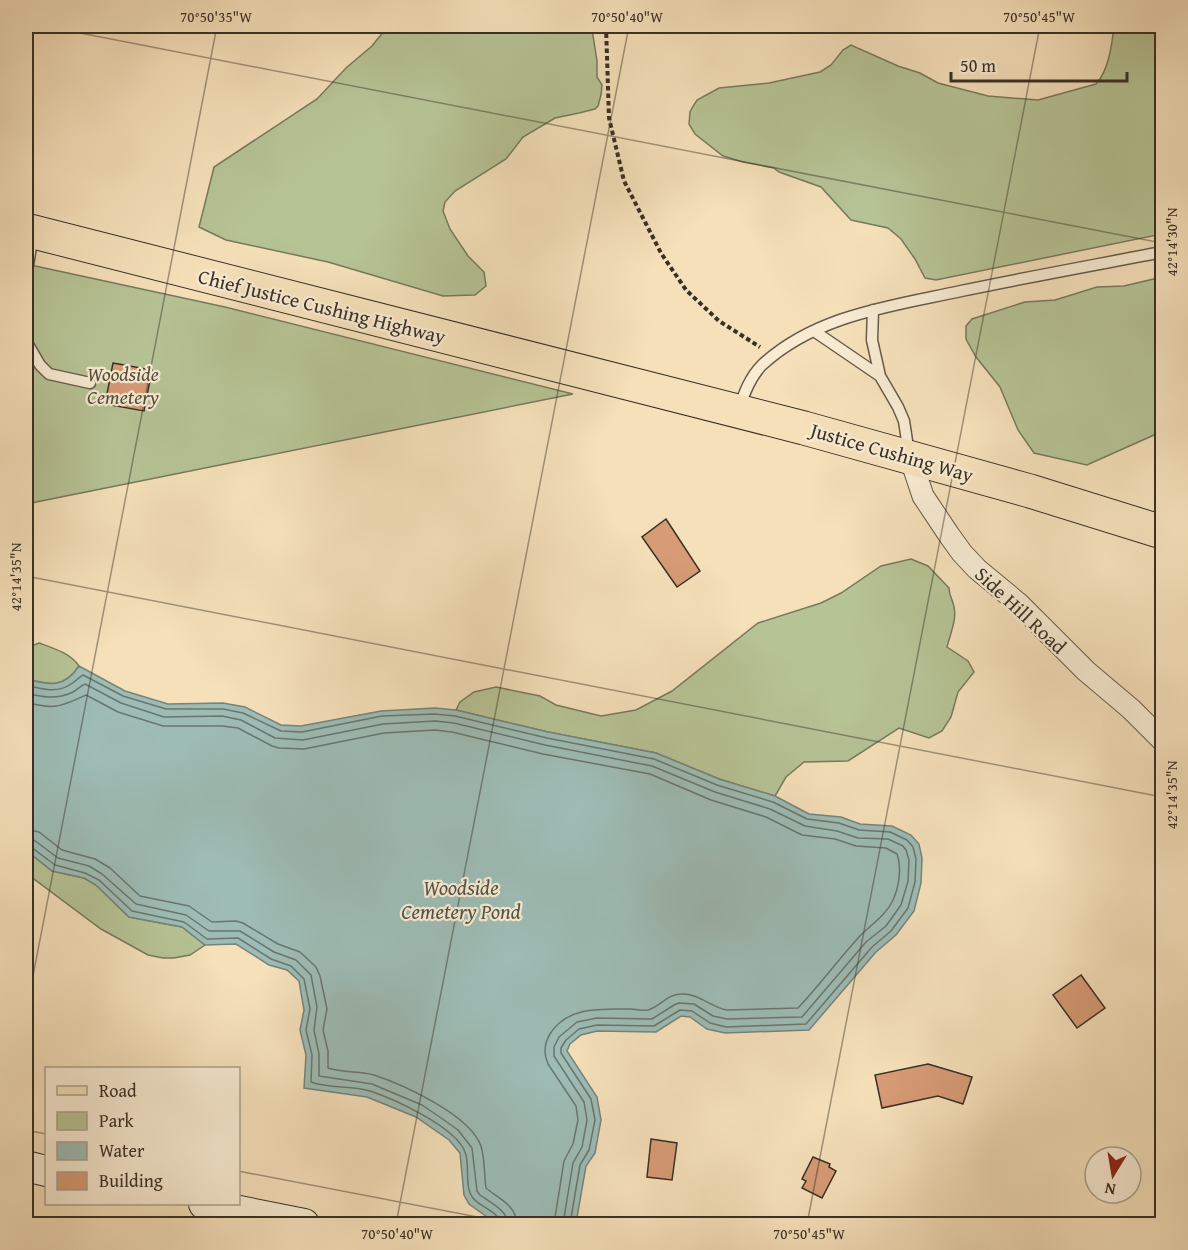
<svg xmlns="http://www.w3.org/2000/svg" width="1188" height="1250" font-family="'Gentium Book Plus',serif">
<rect width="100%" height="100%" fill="#f5e0ba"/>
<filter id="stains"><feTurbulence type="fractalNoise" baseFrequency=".00333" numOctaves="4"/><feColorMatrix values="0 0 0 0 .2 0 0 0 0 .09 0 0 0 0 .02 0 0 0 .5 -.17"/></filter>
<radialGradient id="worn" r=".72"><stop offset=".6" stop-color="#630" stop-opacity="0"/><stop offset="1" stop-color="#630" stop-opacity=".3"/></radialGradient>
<path fill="#b6c395" stroke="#777a5e" stroke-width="1.5" d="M388 26H589L592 29 597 61V77L602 85 601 95 598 106 595 109 579 113 555 118 523 137 506 159 455 191 445 202 443 211 450 229 468 256 484 272 486 286 475 295 443 296 328 262 226 240 199 227 214 167 317 99 346 68 372 46Z
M1114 26H1162V234L936 280 925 278 915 259 901 239 888 228 851 220 821 187 779 172 774 168 743 162 723 156 695 134 689 124 690 112 692 108 697 100 719 88 769 83 820 72 831 65 843 50 851 45 898 66 920 73 938 83 988 96 1038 100 1096 84C1109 70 1112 44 1114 26Z
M26 264 225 307 573 394 26 504Z
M1162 277V429L1154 435 1087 465 1034 453 1018 430 1000 387 976 357 966 339V326L972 319 1025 302 1055 300 1097 287 1124 286Z
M911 559 928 566 949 588C949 596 953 600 954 607 957 619 950 635 947 647L968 661 974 672 958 692 951 717 942 731 929 738 899 728 848 761 804 762 786 777 775 796 719 779 656 753 548 732 456 710 460 702 474 692 496 687 540 696 556 705 601 716 636 710 672 691 758 623 821 603 841 593 881 566Z
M39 643C53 648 70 653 79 666 64 689 49 685 26 679V644L34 645Z
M26 850 52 871 84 878 96 885 129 917 182 927 205 945 190 955 174 958H163L148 955 101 929 26 873Z"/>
<path fill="#9dbcb5" stroke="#75847c" stroke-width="1.5" d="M79 666 125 691 168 704 223 703 245 707 281 725 301 726 381 711 435 708 456 710 548 732 656 753 719 779 775 796 809 814 841 817 860 824 892 826 911 835 919 844 922 858 921 883 914 911 896 935 876 952 809 1030 725 1033 707 1029 690 1017 681 1016 656 1032 597 1031 581 1035 570 1044 567 1051 597 1097 601 1120 595 1153 586 1166 576 1223 574 1224H497L469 1204 464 1195 460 1153 449 1140 416 1117 367 1097 304 1088 306 1055 300 1030 304 1010 299 981 287 970 269 965 236 944 205 945 182 927 129 917 96 885 84 878 52 871 26 850V679C49 685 64 689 79 666Z"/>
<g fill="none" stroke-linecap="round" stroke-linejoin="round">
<path stroke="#6a766e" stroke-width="1.5" d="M26 685C41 689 57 694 71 684 75 682 79 677 83 675L123 696 166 709H223L243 713 281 731 302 732 382 716 435 714 455 716 547 738 654 759 717 785 773 802 807 819 839 823 859 830 890 832 907 840 913 847 916 859 915 882 908 908 891 931 872 947 806 1024 726 1027 710 1023 692 1011 680 1010 654 1026 597 1025 579 1029 566 1040 561 1048V1053L591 1099 595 1120 589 1150 580 1165 570 1224
M26 693C41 697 57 700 73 692 77 690 80 686 85 684L121 703 164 717 222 716 241 720 275 738 303 740 383 724 435 721 454 723 545 745 652 766 715 792 770 809 805 826 837 831 858 838 888 839 903 846 906 850 909 860 908 881 901 905 886 926 866 942 802 1017 727 1019 713 1016 694 1004 679 1003 674 1005 652 1019 597 1018 577 1022 559 1037 554 1047V1056L584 1102 587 1120 582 1147 573 1163 563 1224
M26 702C54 710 60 707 86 695L118 712 163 726H222L238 728 272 746 279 748 304 749 384 733 435 730 452 732 543 754 650 774 711 800 766 817 802 835 835 839 856 846 886 848 897 854C902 867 899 887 893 900 886 916 870 925 859 937 838 960 819 986 798 1008L727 1010C710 1007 699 993 681 994 667 994 660 1007 648 1010 643 1011 636 1009 630 1009 602 1009 567 1006 550 1034 544 1044 543 1053 548 1064L576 1106 578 1120 573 1144 564 1161 554 1224
M26 829 39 832 62 850 95 859 110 868 140 896 189 906 212 922 236 921 243 923 278 944 300 952 316 967 320 976 327 1009 323 1030 328 1051V1068C343 1073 360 1071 374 1075 404 1085 470 1115 481 1146 485 1159 484 1174 486 1188 499 1199 516 1205 517 1224
M26 838 34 840 58 858 89 866 102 874 136 904 186 915 209 931H240L274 952 296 960 311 975 317 1007 314 1030 319 1054V1076L372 1084 422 1105 444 1120 458 1130 472 1148 477 1191 480 1195C491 1203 507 1210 508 1224
M26 846 31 847 55 865 85 873 99 880 132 911 184 922 207 939 238 938 271 959 291 966 304 979 310 1009 306 1030 312 1055 311 1082C330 1089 351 1085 370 1091 394 1099 456 1127 465 1152 470 1164 465 1180 470 1193 475 1207 499 1209 500 1224"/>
</g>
<path fill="#d79b75" stroke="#383026" stroke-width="1.5" d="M113 363 152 370 144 411 105 404Z
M666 519 700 571 677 587 642 537Z
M1081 975 1105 1008 1077 1028 1053 995Z
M928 1064 972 1077 963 1104 938 1096 882 1108 875 1075Z
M651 1139 677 1143 672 1180 647 1177Z
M813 1157 830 1164 829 1167 836 1171 822 1198 802 1188 806 1181 802 1179Z"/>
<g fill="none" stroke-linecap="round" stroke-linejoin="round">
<defs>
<path id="lane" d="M26 277 33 235
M873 310 872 340 880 376 898 407 904 421 909 454
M814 331 880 376
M26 341 40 365 49 374 90 383
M739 409C744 393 750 377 762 365 816 315 892 306 961 291 1028 277 1095 265 1162 252"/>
<path id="street" d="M910 457 923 496 949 535 962 553 977 569 1018 603 1086 671 1131 709 1162 740"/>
<path id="secondary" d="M26 1166 46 1171
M204 1204 304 1224"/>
<path id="primary" d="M26 230 804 428 1030 491 1162 532"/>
</defs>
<use href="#lane" stroke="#675c4b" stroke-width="13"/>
<use href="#street" stroke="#675c4b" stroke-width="23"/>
<use href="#secondary" stroke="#383026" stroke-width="32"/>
<use href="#primary" stroke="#383026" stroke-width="35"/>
<path stroke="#383026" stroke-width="4" stroke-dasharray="4.5 3" stroke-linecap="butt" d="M606 26 609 118 624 181 661 253 686 290 719 321 760 347"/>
<use href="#lane" stroke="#f8ebd2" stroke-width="10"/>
<use href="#street" stroke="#f8ebd2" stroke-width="21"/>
<use href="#secondary" stroke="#f8ebd2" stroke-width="30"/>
<use href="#primary" stroke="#f5e0ba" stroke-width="33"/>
</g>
<path fill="none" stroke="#383026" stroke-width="1.5" stroke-opacity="0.45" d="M44 26 1162 243M26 576 1162 797M26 1012 217 26M26 1130 46 1134M238 1171 514 1224M396 1224 629 26M807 1224 1040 26"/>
<g text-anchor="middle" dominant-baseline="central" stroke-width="4.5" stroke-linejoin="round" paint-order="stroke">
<g font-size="20" fill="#383026" stroke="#f8ebd2">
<text transform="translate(322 306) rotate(14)">Chief Justice Cushing Highway</text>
<text transform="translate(892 452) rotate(16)">Justice Cushing Way</text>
<text transform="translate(1021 610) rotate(43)">Side Hill Road</text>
</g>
<g font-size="20" font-style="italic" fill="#514d3c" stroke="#f8ebd2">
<text x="123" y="373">Woodside<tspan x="123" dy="23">Cemetery</tspan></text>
</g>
<g font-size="21" font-style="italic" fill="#51534a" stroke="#f8ebd2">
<text x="461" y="887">Woodside<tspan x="461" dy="24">Cemetery Pond</tspan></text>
</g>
</g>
<rect width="1188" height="1250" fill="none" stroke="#f5e0ba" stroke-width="66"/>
<rect x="45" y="1067" width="195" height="138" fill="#f8ebd2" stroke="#aba08d" stroke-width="1.5"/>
<rect x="57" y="1086" width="30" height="9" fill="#f5e0ba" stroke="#aba08d" stroke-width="1.5"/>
<text x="99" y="1097" font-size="18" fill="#383026">Road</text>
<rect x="57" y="1112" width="30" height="18" fill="#b6c395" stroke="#aba08d" stroke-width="1.5"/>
<text x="99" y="1127" font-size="18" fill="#383026">Park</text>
<rect x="57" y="1142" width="30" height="18" fill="#9dbcb5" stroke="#aba08d" stroke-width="1.5"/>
<text x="99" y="1157" font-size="18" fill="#383026">Water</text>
<rect x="57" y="1172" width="30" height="18" fill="#d79b75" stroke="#aba08d" stroke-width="1.5"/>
<text x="99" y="1187" font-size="18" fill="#383026">Building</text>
<g transform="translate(1113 1175) rotate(191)"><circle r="28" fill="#f8ebd2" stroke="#aba08d" stroke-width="1.5"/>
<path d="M0-4.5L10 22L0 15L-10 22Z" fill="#8f2418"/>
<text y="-9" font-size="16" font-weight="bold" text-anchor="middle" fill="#383026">N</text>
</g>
<path d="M951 72v9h176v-9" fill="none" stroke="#383026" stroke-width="3"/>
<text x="960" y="72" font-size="18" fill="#383026" stroke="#f8ebd2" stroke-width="4.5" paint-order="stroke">50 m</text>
<rect x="33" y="33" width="1122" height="1184" fill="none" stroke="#383026" stroke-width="2"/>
<g font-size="15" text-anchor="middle" fill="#383026">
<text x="216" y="22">70°50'35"W</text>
<text x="627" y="22">70°50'40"W</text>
<text x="1039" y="22">70°50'45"W</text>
<text transform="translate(1172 242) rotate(-90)" y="5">42°14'30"N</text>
<text transform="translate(16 577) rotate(-90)" y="5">42°14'35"N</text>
<text transform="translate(1172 795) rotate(-90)" y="5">42°14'35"N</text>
<text x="397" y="1239">70°50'40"W</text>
<text x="809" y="1239">70°50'45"W</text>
</g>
<rect width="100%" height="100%" filter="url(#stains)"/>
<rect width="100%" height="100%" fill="url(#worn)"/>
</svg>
